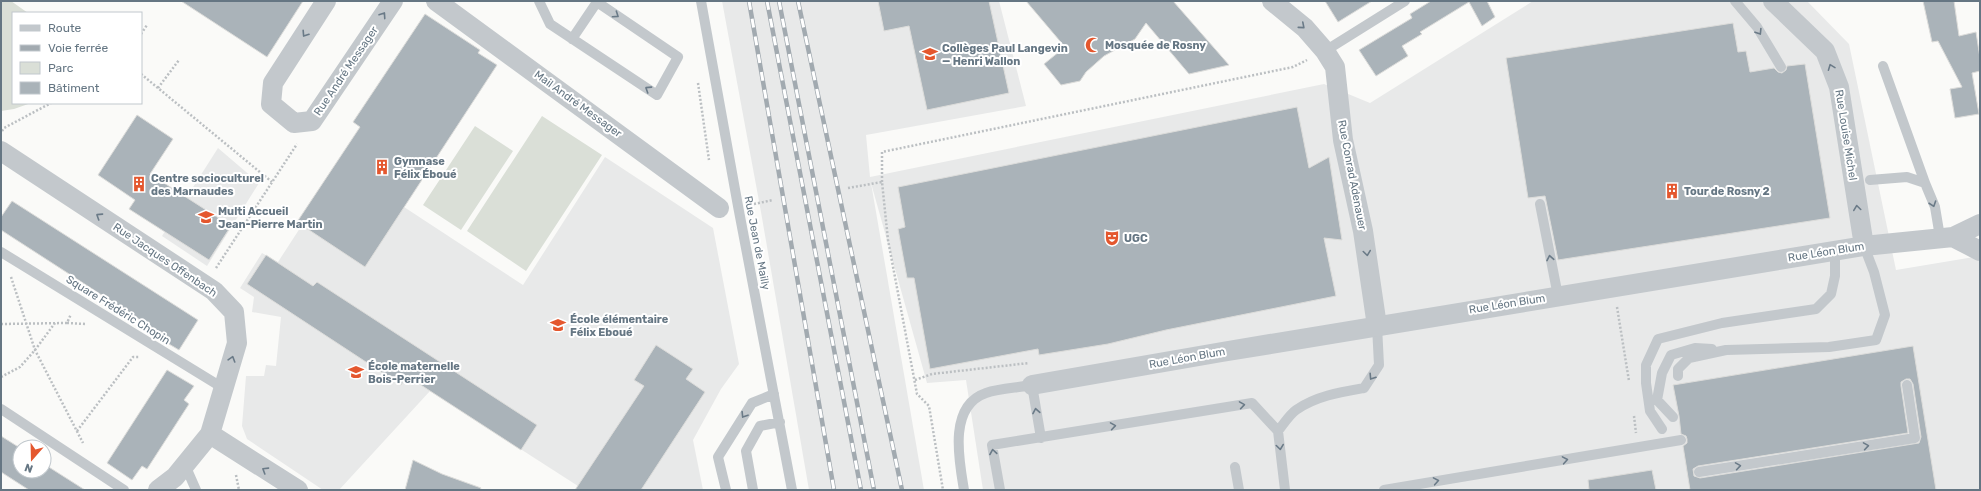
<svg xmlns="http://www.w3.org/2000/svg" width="1981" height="491" font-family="Rubik,sans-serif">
<rect width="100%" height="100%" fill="#fafaf8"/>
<path fill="#e8e9e9" d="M722 1H999L1026 106 866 135 870 177 1324 84 1370 103 1533 1H1807L1849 44 1896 270 1980 256V490H983L966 380 927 383 871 183 924 490H809L761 212Z
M218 148 259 183 207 266 162 236Z
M605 157 713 228 739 364 721 389 693 440 703 490H575L578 486 430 391 339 490H323L247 439 242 426 246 376H264L266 365 276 366 281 317 252 312 254 297 240 288 262 253 278 262 302 225 404 207 523 285Z"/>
<path fill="#dadfd7" d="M1 1H11L28 13H13V103H31L14 109 1 111Z
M542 116 602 155 526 271 467 231Z
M475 126 513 151 461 230 423 205Z"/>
<path fill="#aab3b9" stroke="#dcdcda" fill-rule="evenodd" d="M181 1H303L267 57Z
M878 1H989L1009 93 927 110 909 26 884 31Z
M1026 1H1173L1229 65 1189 74 1146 23 1135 39 1104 56 1086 72 1080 81 1061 85 1044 64 1065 47Z
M1325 1H1372L1338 22Z
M1431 1H1487L1495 17 1482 26 1469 2 1420 32 1422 34 1402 46 1408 56 1376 76 1359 50 1412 18 1410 14Z
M1923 1H1954L1959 36 1976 32 1980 58V71L1972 73 1979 114 1955 118 1950 89 1962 87 1938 41 1932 42Z
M425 14 480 50 478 53 497 65 365 267 297 222 360 127 353 122Z
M1733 23 1738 52 1746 51 1750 72 1774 68 1778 72 1782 73 1786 70 1787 66 1805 64 1830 218 1558 260 1545 196 1528 198 1506 58Z
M1297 107 1309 168 1329 157 1342 240 1324 238 1336 296 1166 330 1108 344 1039 355 1038 349 930 369 914 278H907L898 229 905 227 898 187Z
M137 115 173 139 150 174 231 226 209 260 129 209 135 200 98 175Z
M12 201 198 320 179 350 142 328 145 323 1 230V217Z
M266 255 313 286 317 282 537 425 521 450 407 376 401 385 247 284Z
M656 345 693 369 686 379 705 392 641 490H575L644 386 634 380Z
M1913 346 1936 490H1690L1683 446 1687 443V439L1686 436 1681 434 1679 416 1673 385ZM1906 379H1910L1913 384 1921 437 1919 443 1700 478 1694 476 1693 469 1698 466 1908 433 1901 386V382Z
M167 370 194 386 184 400 189 404 147 469 142 466 132 480 107 463Z
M1 436 20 448V471H44V464L85 490H29L1 472Z
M413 460 442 474 481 488 480 490H405Z
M1652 470 1656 490H1589L1588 480Z"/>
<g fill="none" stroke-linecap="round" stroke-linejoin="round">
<path stroke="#bbbfc2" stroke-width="2.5" stroke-dasharray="2 2" stroke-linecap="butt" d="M141 34 147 25
M141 74 272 182
M698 83 709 160
M158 88 179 60
M2 131 4 128 51 103
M882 182V152L1293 67 1307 60
M848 188 882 182 888 240 917 394 929 406 943 490
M754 204 773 200
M216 268 297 144
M11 277 35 350 83 443
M1617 307 1629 381
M67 323 86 324
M1 324 67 323 71 314
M1 377 20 367 35 350 55 323
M915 380 932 374 1029 363
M1634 416 1636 433
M77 431 133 357H140
M236 475 239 490"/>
<path stroke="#c3c8cc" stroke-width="10" d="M539 1 550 24 657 95 678 57 597 2 572 39
M701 1 738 206 792 490
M1735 1 1757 27 1781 67
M1325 51 1405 1
M1883 66 1925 183
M1870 180 1907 177 1925 183 1935 207 1940 237
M1540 204 1558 296
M1 252 223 388
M1678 376V369L1689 358 1726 350 1829 347 1876 340 1885 315 1874 272 1864 246
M1 409 124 490
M1673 417 1657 400 1662 373 1671 355 1695 348 1712 349
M1662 429 1650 411 1646 383V365L1658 339 1722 323 1816 309 1831 294 1835 276V251
M185 465 196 490
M1235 467 1239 490
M1699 472 1915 438 1907 385
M726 490 718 457 752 403 774 394
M753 490 746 451 760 426 780 422
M964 490C959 460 948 406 986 393 1000 388 1017 388 1032 385L1041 438
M1000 490 992 445 1252 403 1278 431
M1285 490 1278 431C1283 425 1289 415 1296 410 1316 396 1341 392 1364 388L1379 365 1377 326
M1384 490 1681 440"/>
<path stroke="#c3c8cc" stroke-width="20" d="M326 1 273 83 271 104 294 123 312 121 393 1
M436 1 719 208
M1272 1 1305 28 1325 51 1335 67 1343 140 1363 231 1377 326
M1773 1 1825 51 1839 87 1864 246
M1 151 214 291 234 312 237 343 210 434 298 490
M1953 237 1980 251
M1032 385 1222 352 1864 246 1953 237 1980 224
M158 490 175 477 210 434"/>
<defs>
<path id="rail" d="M749 1 834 490
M767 1 861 490
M779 1 874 490
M798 1 902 490"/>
</defs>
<use href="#rail" stroke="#a2aab0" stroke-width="4.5"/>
<use href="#rail" stroke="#fff" stroke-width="3" stroke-dasharray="9" stroke-linecap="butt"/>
</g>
<defs><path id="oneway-chevron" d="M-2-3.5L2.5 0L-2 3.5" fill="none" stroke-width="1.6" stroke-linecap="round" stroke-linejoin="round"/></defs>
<g stroke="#6a7a87">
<use href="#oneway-chevron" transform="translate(383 15) rotate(-56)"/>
<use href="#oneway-chevron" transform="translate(616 15) rotate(34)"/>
<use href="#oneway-chevron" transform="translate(1302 26) rotate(41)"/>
<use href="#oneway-chevron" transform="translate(1759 32) rotate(58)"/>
<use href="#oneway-chevron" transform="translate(305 34) rotate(123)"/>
<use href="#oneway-chevron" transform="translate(1831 67) rotate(-111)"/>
<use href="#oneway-chevron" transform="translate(648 89) rotate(-147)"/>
<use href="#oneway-chevron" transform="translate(1933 204) rotate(71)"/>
<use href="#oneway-chevron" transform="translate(1857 208) rotate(-98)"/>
<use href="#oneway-chevron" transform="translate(99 216) rotate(-147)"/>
<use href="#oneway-chevron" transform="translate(1367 253) rotate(82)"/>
<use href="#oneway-chevron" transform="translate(1550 258) rotate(-101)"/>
<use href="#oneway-chevron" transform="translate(232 359) rotate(-73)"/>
<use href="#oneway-chevron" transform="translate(1372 377) rotate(123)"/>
<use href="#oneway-chevron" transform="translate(1242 405) rotate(-9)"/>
<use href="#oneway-chevron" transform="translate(1036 411) rotate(-100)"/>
<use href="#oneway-chevron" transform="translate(744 415) rotate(122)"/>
<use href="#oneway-chevron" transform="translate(1113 426) rotate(-9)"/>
<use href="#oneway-chevron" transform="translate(1866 446) rotate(-9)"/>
<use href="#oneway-chevron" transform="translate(1280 447) rotate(82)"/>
<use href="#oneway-chevron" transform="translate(993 452) rotate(-99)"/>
<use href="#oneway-chevron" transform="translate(1565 460) rotate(-10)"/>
<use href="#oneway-chevron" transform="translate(1738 466) rotate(-9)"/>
<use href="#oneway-chevron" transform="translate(265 470) rotate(-148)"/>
<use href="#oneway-chevron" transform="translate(1436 481) rotate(-10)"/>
</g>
<defs>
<symbol id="mosque-bare" viewBox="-9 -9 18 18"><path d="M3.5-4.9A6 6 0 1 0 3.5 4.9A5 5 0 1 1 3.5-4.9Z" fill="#e4572e" stroke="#fff" stroke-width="2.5" paint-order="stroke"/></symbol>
<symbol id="school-bare" viewBox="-9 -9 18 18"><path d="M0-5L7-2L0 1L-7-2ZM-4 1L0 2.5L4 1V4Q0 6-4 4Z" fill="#e4572e" stroke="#fff" stroke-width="2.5" paint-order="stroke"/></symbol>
<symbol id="building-bare" viewBox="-9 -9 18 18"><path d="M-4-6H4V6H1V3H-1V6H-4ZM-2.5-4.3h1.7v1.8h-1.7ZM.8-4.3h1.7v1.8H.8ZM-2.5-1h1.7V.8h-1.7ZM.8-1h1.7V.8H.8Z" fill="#e4572e" stroke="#fff" stroke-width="2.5" paint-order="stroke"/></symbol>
<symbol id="theatre-bare" viewBox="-9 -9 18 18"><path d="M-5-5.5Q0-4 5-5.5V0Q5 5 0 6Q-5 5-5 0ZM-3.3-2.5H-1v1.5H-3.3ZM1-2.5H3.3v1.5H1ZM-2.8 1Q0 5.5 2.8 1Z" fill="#e4572e" stroke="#fff" stroke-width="2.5" paint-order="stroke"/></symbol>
</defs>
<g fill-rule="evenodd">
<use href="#mosque-bare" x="1082" y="34" width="22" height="22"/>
<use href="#school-bare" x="919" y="43" width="22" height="22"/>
<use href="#building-bare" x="371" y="156" width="22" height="22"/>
<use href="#building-bare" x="128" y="173" width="22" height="22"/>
<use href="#building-bare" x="1661" y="180" width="22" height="22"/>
<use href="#school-bare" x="195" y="206" width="22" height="22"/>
<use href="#theatre-bare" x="1101" y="227" width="22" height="22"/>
<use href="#school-bare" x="547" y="314" width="22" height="22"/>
<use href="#school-bare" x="345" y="361" width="22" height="22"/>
</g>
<g text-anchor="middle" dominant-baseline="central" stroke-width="4" stroke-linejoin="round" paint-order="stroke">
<g font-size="11" font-weight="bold" fill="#657683" stroke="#fff" text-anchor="start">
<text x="1105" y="45">Mosquée de Rosny</text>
<text x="942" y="48">Collèges Paul Langevin<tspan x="942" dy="13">— Henri Wallon</tspan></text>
<text x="394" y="161">Gymnase<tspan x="394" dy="13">Félix Éboué</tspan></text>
<text x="151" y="178">Centre socioculturel<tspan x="151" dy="13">des Marnaudes</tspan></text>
<text x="1684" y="191">Tour de Rosny 2</text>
<text x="218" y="211">Multi Accueil<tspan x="218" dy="13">Jean-Pierre Martin</tspan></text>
<text x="1124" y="238">UGC</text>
<text x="570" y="319">École élémentaire<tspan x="570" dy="13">Félix Eboué</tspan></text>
<text x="368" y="366">École maternelle<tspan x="368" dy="13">Bois-Perrier</tspan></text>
</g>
<g font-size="11" fill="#657683" stroke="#fff">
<text transform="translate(346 71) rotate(-56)">Rue André Messager</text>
<text transform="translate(578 104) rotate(36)">Mail André Messager</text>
<text transform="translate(1846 135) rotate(81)">Rue Louise Michel</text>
<text transform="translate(1352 175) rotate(79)">Rue Conrad Adenauer</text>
<text transform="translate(757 243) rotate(79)">Rue Jean de Mailly</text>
<text transform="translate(1826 252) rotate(-9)">Rue Léon Blum</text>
<text transform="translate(165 260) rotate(34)">Rue Jacques Offenbach</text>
<text transform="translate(1507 304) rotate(-9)">Rue Léon Blum</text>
<text transform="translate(118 310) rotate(32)">Square Frédéric Chopin</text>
<text transform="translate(1187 358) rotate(-10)">Rue Léon Blum</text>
</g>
</g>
<rect width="1981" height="491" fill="none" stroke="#657683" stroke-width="4"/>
<rect x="12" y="12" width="130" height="92" fill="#ffffff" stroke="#c1c8cd"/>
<rect x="20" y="25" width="20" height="6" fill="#c3c8cc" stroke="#c1c8cd"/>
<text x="48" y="32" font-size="12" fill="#657683">Route</text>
<rect x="20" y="45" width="20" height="6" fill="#a2aab0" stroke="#c1c8cd"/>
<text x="48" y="52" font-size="12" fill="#657683">Voie ferrée</text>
<rect x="20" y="62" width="20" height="12" fill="#dadfd7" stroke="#c1c8cd"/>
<text x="48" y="72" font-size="12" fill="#657683">Parc</text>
<rect x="20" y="82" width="20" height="12" fill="#aab3b9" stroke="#c1c8cd"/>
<text x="48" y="92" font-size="12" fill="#657683">Bâtiment</text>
<g transform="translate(32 459) rotate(200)"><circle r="19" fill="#ffffff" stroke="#c1c8cd"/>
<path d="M0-3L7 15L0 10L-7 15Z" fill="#e4572e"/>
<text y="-6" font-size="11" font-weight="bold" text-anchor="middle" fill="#657683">N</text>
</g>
</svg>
